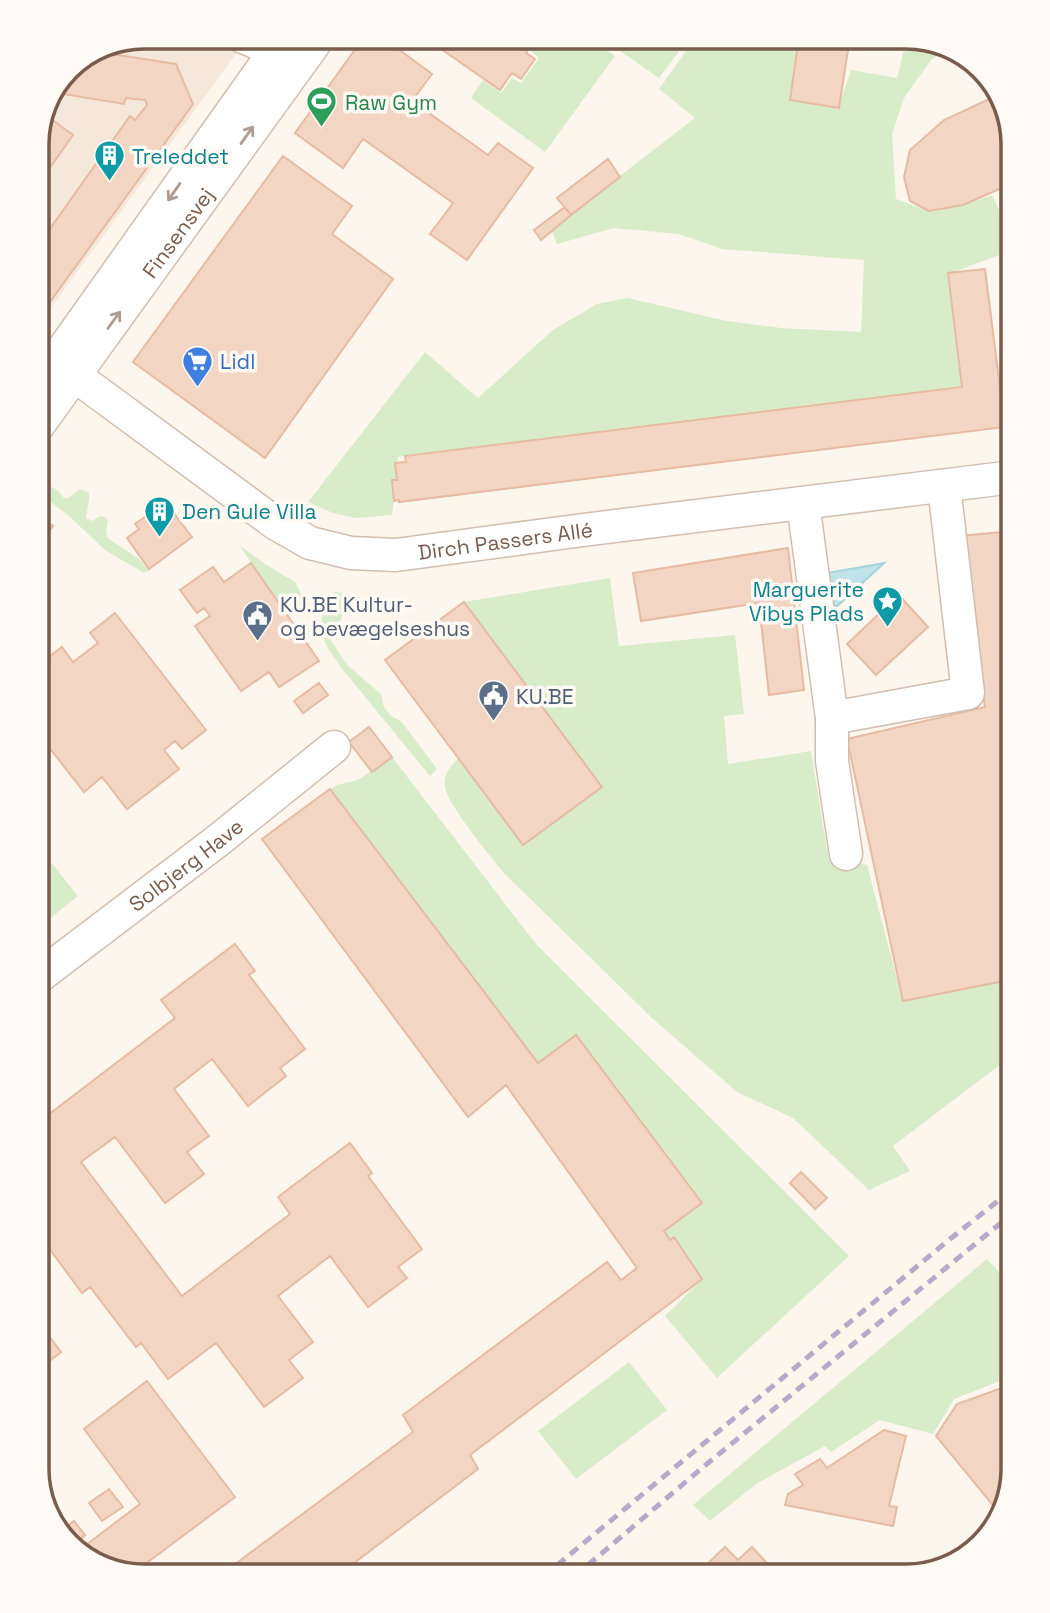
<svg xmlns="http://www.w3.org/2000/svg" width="1050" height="1613" font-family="'Space Grotesk',sans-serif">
<rect width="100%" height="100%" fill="#fdf6ec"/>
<path fill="#f5e8da" d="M144 37H248L37 327V138L69 68Z"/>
<path fill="#d8ecc9" d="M541 37H588L615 56 545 152 471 98 483 80 501 93 512 78 521 83 539 58 531 51Z
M600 37H681L687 41 659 78Z
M696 37H799L790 100 838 108 851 70 897 78 905 46 922 49 924 41 946 48 931 60 904 98 892 134 896 199 929 211 963 205 992 195 1013 239V246L997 256 948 274 962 387 398 457 392 515 356 518 333 513 308 502 425 352 478 398 553 330 597 304 628 298 727 321 781 328 861 332 864 260 722 249 679 234 614 228 557 244 551 229 695 118 659 89Z
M52 487 57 490 64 498H68L80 489 89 493V499L86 518 92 521 100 516 105 517 108 520 106 531 108 538 139 559 149 570 144 573 105 550 68 515 43 496 46 492Z
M240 546 265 564 295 582 301 593 304 604 296 610 284 611Z
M610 578 619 646 735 635 744 714 724 716 728 764 811 751 828 856 867 865 903 1001 998 982 1013 965V1055L893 1146 910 1171 869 1190 793 1118 737 1092 652 1018 504 873C491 857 447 804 445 787 443 775 451 766 458 758L523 845 602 787 464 602Z
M335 591 344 594C342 613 346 626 326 634 316 619 326 605 335 591Z
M323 637H327L330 639 347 665 381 694 384 707 391 716 401 721 437 769 430 776 343 670 327 647Z
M392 757 536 944 849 1256 717 1378 665 1316 702 1279 675 1237 670 1240 664 1231 702 1202 576 1035 538 1063 330 789 337 785 358 780Z
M37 845 78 896 37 929Z
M987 1259 1013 1287V1299L1001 1307 1013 1332V1376L954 1399 933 1434 880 1420 831 1452 825 1446 756 1484 710 1521 693 1505Z
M629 1362 667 1410 576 1479 538 1431Z"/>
<path fill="#bfe3e8" stroke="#a5d3da" stroke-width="2" d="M884 563 835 608 827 573Z"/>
<path fill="#f3d5c3" stroke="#e6bba3" stroke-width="2" d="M364 37H382L432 74 412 101 488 155 498 143 533 168 467 260 430 234 453 203 363 139 343 168 295 133Z
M424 37H537L526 53 535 59 521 79 512 73 500 90Z
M799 37H850L839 108 790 100Z
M105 53 176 64 193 104 37 320V247L130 116 135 120 147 105 145 100 126 98 124 104 57 93 69 68Z
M1000 94 1002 96 1013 144V183L963 205 929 211 910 201 904 177 910 150 944 120Z
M51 119 73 135 37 186V139Z
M283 156 352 206 332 234 393 279 265 458 133 362Z
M608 159 620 177 571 215 557 198Z
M565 207 571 215 541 240 534 230Z
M985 269 1005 427 399 502V500L394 501 392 480H397L395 463 406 462 405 456 962 387 948 273Z
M169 507 192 537 149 569 127 538 139 529 135 524 152 512 155 517Z
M37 514 53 526 37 548Z
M1013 531V965L999 982 903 1001 847 739 985 707 959 536Z
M788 548 804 690 769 695 759 603 641 621 633 573Z
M251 563 319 661 279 687 269 672 241 691 195 626 210 616 204 608 197 613 180 590 213 567 224 582Z
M899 595 928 627 876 675 847 644Z
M464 602 602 787 523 845 385 660Z
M115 613 206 730 182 749 175 741 164 750 179 769 127 809 102 777 84 792 37 732V666L62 647 73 662 98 643 90 633Z
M319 683 328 695 303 713 294 701Z
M369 727 392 757 372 772 349 742Z
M330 789 538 1063 576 1035 702 1203 664 1231 670 1240 674 1237 702 1279 470 1455 478 1469 337 1576H219L413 1432 403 1415 607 1262 621 1280 637 1268 506 1085 468 1117 262 839Z
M235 944 255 971 249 975 305 1049 280 1068 286 1076 248 1106 212 1059 174 1089 209 1136 187 1152 204 1174 165 1203 115 1137 81 1162 182 1296 290 1214 278 1197 350 1143 372 1173 368 1176 422 1249 398 1267 407 1278 368 1307 330 1256 278 1296 313 1342 289 1360 303 1378 264 1407 216 1343 168 1379 141 1343 136 1347 90 1287 82 1293 37 1232V1108L44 1118 175 1018 161 1000Z
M801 1172 827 1198 815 1209 790 1183Z
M37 1320 61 1352 37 1371Z
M147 1381 235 1497 132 1574 85 1558 78 1551 140 1504 84 1429Z
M1013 1384V1475L1000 1514 936 1436 957 1404Z
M884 1430 906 1436 889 1506 897 1507 893 1526 785 1505 788 1494 803 1485 795 1474 820 1459 827 1468Z
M109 1489 123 1507 102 1521 89 1503Z
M74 1521 85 1535 73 1545 61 1531Z
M725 1547 738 1560 752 1547 779 1576H704L700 1571Z"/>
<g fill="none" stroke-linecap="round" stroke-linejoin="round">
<defs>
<g id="minor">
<path d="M243 37 275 50 291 61"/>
<path id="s1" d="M55 361 275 523 310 543 351 553 396 555 583 530 1013 477"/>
<path d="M37 386 285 37"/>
<path id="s2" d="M37 427 319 37"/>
<path d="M803 503 832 718 968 693 944 486"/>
<path d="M832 718V761L846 854"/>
<path id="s3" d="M37 978 216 842 334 747"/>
</g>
</defs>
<use href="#minor" stroke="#d1beb0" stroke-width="35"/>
<use href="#minor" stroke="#fff" stroke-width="32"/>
<path stroke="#b9a8c9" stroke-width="5" stroke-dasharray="10 7" stroke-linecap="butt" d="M544 1576 950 1239 1013 1189
M575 1576 708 1463 1013 1213"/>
</g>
<defs><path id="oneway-shaft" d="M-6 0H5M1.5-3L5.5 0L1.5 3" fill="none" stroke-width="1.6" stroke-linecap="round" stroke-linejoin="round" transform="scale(1.75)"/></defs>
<g stroke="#af9d94">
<use href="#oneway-shaft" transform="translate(247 135) rotate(-55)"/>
<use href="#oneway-shaft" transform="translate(174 192) rotate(125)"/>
<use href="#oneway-shaft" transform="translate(114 320) rotate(-54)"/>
</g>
<defs>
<symbol id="stadium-pin" viewBox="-11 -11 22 30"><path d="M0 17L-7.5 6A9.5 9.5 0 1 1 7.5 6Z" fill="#2e9e5b" stroke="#fffaf3"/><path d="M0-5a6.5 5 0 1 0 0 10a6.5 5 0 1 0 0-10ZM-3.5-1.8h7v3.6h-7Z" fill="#fff"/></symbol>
<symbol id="building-pin" viewBox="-11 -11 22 30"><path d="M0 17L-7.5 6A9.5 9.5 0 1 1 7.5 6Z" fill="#0f9aa8" stroke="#fffaf3"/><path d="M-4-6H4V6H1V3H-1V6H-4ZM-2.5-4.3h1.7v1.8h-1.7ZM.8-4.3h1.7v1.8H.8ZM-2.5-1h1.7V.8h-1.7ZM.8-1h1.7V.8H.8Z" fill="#fff"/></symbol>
<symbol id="supermarket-pin" viewBox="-11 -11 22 30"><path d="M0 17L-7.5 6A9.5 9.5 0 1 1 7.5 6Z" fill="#3f7fe0" stroke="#fffaf3"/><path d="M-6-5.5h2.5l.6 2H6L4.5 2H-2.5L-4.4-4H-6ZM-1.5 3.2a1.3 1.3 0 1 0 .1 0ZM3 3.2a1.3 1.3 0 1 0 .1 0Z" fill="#fff"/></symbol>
<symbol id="sight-pin" viewBox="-11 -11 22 30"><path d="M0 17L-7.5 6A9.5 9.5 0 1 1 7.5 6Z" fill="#0f9aa8" stroke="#fffaf3"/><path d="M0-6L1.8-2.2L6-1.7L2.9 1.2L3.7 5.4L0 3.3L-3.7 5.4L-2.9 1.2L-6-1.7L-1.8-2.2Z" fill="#fff"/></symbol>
<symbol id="civic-pin" viewBox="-11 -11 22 30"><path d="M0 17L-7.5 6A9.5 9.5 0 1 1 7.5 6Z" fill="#5c6f8a" stroke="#fffaf3"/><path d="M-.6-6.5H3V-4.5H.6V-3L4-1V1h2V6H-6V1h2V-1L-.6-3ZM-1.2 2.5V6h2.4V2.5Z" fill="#fff"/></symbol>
</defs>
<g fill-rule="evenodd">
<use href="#stadium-pin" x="304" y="84" width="35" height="47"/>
<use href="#building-pin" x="92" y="138" width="35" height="47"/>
<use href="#supermarket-pin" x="180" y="344" width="35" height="47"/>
<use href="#building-pin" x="142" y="494" width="35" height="47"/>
<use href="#sight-pin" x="870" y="584" width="35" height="47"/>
<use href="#civic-pin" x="240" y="598" width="35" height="47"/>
<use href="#civic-pin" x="476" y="678" width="35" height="47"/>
</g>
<g text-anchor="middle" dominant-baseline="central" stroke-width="7" stroke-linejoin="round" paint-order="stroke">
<g font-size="21" fill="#27864d" stroke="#fffaf3" text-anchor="start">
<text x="345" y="102">Raw Gym</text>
</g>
<g font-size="21" fill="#0d838f" stroke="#fffaf3" text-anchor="start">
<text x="132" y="156">Treleddet</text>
<text x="182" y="511">Den Gule Villa</text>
<text x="864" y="589" text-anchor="end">Marguerite<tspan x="864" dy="24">Vibys Plads</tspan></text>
</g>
<g font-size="21" fill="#7a5c4d" stroke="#fffaf3">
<text stroke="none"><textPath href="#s2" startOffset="240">Finsensvej</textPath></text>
<text stroke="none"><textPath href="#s1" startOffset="511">Dirch Passers Allé</textPath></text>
<text stroke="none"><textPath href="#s3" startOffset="187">Solbjerg Have</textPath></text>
</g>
<g font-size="21" fill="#366cbe" stroke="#fffaf3" text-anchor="start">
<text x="220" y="361">Lidl</text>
</g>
<g font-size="21" fill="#4e5e75" stroke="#fffaf3" text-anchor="start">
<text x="280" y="604">KU.BE Kultur-<tspan x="280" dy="24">og bevægelseshus</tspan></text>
<text x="516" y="696">KU.BE</text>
</g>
</g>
<path d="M0 0H1050V1613H0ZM144 49H906A95 95 0 0 1 1001 144V1469A95 95 0 0 1 906 1564H144A95 95 0 0 1 49 1469V144A95 95 0 0 1 144 49Z" fill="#fffaf3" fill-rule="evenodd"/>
<path fill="none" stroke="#7a5c4d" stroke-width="3.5" d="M144 49H906A95 95 0 0 1 1001 144V1469A95 95 0 0 1 906 1564H144A95 95 0 0 1 49 1469V144A95 95 0 0 1 144 49Z"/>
</svg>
